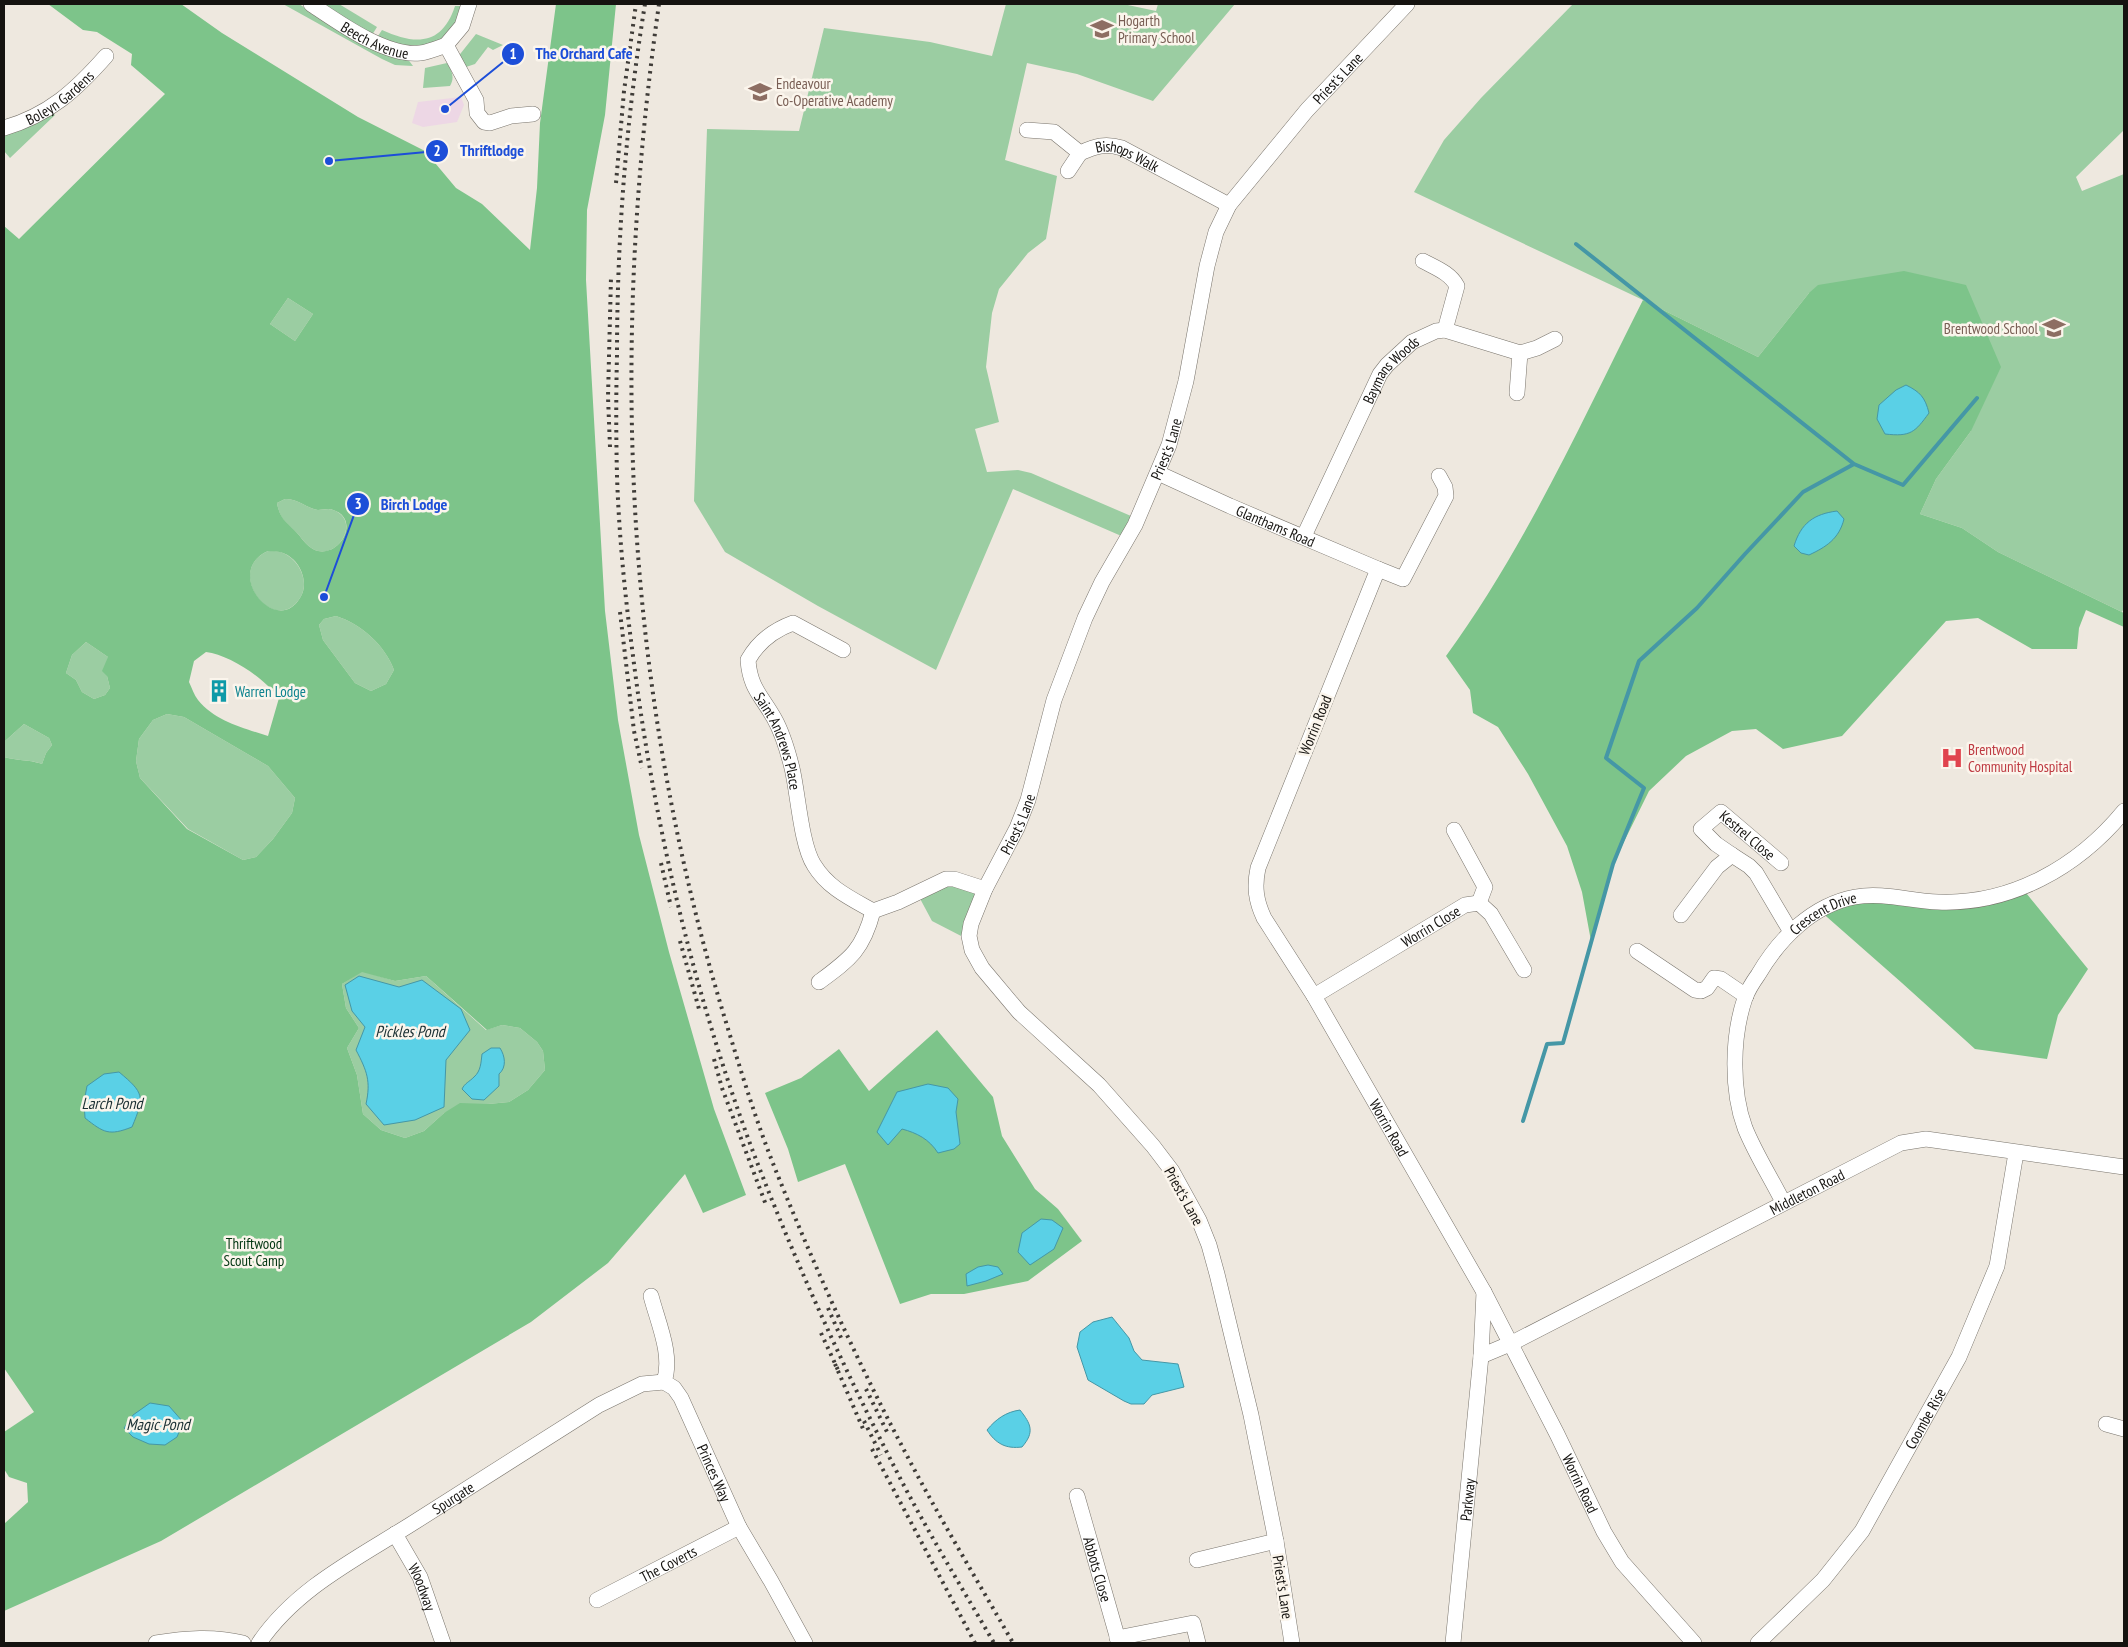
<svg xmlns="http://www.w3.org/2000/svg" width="2128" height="1647" font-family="'PT Sans Narrow',sans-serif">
<rect width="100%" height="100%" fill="#eee8df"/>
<path fill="#edd7e5" d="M461 97 464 105 457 122 423 127 412 123 418 102Z"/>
<path fill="#9bcda2" d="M283 4H299L319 17 407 58 413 66 395 65 382 59Z
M322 4H339L377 27 372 35Z
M1006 4H1123L1156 11 1158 4H1235L1153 101 1077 74 1027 63 1005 160 1057 176 1046 239 1028 253 999 289 992 313 986 367 999 422 975 429 987 472 1018 470 1031 473 1138 519 1126 538 1013 489 936 670 818 606 725 552 694 501 707 129 799 131 824 28 930 42 992 56Z
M1573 4H2124V130L2076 177 2082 191 2124 174V608L2122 612 1998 552 1962 528 1920 514 1936 479 1971 431 1809 293 1758 357 1643 300 1414 192 1444 140 1481 98Z
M455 6H463C451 49 414 54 378 36L382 30C415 45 442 46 455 6Z
M476 34 503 45 493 50 488 47 475 64 466 67 457 58Z
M447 63C452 70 455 78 450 86L423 88 425 68Z
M53 113 55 115 10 158 4 151V135Z
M288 298 313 314 295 341 270 324Z
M285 499C297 498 306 508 318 510 323 510 329 508 333 510 360 519 341 556 318 551 309 549 303 540 298 534 286 522 280 520 277 503Z
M268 551C273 551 279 551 283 553 300 560 310 583 300 598 275 638 222 571 268 551Z
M336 616C361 624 385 645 394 670L386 684 371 691 355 683 323 640 319 625 324 619Z
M86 642 108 657 107 676 110 688 105 695 94 699 82 692 76 680 66 673 72 655Z
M167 714 184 717 268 766 295 798 292 813 273 839 256 857 243 860 188 829 140 778 136 761 139 739 153 720Z
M24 724 49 738 52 745 46 753 42 764C28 759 18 761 4 757V742Z
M936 883 985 889 965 938 932 921 917 893Z
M362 971 395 981 426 976 486 1030 502 1025 520 1028 537 1042 543 1051 545 1070 528 1090 509 1102 488 1104 444 1113 424 1131 405 1138 381 1130 363 1114 357 1075 347 1048 359 1028 346 1008 342 984Z"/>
<path fill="#7dc48a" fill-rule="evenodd" d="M48 4H181L222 33 358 117 425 151 456 188 482 204 530 250 537 188 540 123 556 4H616L605 115 587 210 586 280 605 611 618 720 639 835 669 952 714 1109 746 1195 703 1213 685 1174 608 1263 531 1322 161 1541 4 1611V1524L28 1502 27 1483 9 1477 4 1469V1432L34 1412 4 1368V757C18 761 27 759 42 764L46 753 52 745 49 738 24 724 4 742V226L19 239 165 94 131 65 132 54 97 32 83 30ZM288 298 313 314 295 341 270 324ZM285 499C297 498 306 508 318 510 322 510 329 508 333 510 360 518 342 556 318 551 309 549 303 540 298 534 287 522 280 520 277 503ZM268 551C273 552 279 551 283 553 300 559 310 583 300 598 276 638 222 571 268 551ZM336 616C361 624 385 645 394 670L386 684 371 691 355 683 323 640 319 625 324 619ZM86 642 108 657 102 671 107 676 110 688 105 695 94 699 82 692 76 680 66 673 72 655ZM206 652C230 655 264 678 279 698L268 736C243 728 215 721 198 700 194 695 192 688 189 682L194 661ZM167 714 184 717 268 766 295 798 292 813 273 839 256 857 243 860 187 829 140 778 136 761 139 739 153 720ZM362 972 395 981 426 976 487 1030 502 1025 520 1028 537 1042 543 1051 545 1070 528 1090 509 1102 488 1104 460 1103 444 1113 424 1131 405 1138 381 1130 363 1114 357 1075 347 1048 359 1028 346 1008 342 984Z
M1904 271 1966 285 2001 367 1971 431 1936 479 1920 514 1962 528 1998 552 2124 613V627L2086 610 2079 628 2077 649H2032L1978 618 1946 621 1842 736 1783 749 1756 729 1732 731 1686 756 1649 791 1613 864 1591 941 1582 892 1567 846 1528 774 1498 727 1473 713 1470 690 1446 656C1526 546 1582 421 1643 300L1758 357 1809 293 1818 285Z
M2022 888 2088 969 2058 1015 2047 1059 1975 1049 1902 983 1819 910 1837 903 1937 902Z
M937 1030 993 1097 1002 1136 1035 1189 1058 1209 1082 1241 1028 1281 964 1294H931L900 1304 845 1164 798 1182 788 1149 765 1093 801 1078 839 1049 869 1091Z"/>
<path fill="#5ad0e6" stroke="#4597a6" d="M1906 385C1920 392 1925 397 1929 413 1915 432 1911 437 1885 434L1877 419 1879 405 1896 390Z
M1837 511 1844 519C1839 539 1826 547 1809 555L1801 553 1794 546C1801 523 1814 514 1837 511Z
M359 976 399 987 422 980 461 1009 470 1030 446 1060 444 1107 415 1120 384 1125 366 1104C371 1081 367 1071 356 1050L365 1027 352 1011 345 985Z
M491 1048H500C505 1056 507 1067 499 1074V1086L484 1100 472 1099 462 1089C465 1083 469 1082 474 1077 481 1071 481 1062 482 1054Z
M119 1072C144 1093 145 1096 132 1127 109 1136 104 1133 85 1118L84 1102 87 1086 104 1074Z
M928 1084 948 1088 958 1099 956 1112 960 1144 954 1149 938 1153C929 1139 917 1133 902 1129L888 1145 877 1132 897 1092Z
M1041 1219 1052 1220 1063 1228 1054 1249 1030 1265 1018 1252 1022 1233Z
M988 1265 998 1267 1003 1274 986 1281 967 1286 966 1274 978 1267Z
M1112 1317 1129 1338 1134 1351 1142 1360 1178 1364 1184 1387 1152 1395 1144 1404H1131L1124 1401 1088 1380 1077 1347 1080 1332 1093 1322Z
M150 1403 169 1406 183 1422 177 1437 165 1445 149 1444 133 1437 124 1428 133 1415Z
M1020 1410C1031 1424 1035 1432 1022 1447 1006 1449 996 1444 987 1430 996 1419 1006 1412 1020 1410Z"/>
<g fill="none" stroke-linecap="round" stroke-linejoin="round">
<path stroke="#4597a6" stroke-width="4" d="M1576 244 1854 464 1903 485 1977 398
M1523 1121 1547 1044 1563 1043 1613 864 1644 788 1606 758 1639 661 1697 608 1745 554 1803 492 1854 464"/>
<defs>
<g id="minor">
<path id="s1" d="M311 4C338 22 386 57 420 53 428 52 438 48 446 45"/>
<path d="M469 4 462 26 446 45 476 100 477 113 484 122 490 123 511 116 533 114"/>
<path id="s2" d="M4 128C49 115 76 90 106 56"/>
<path id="s3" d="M1027 130 1054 132 1080 153C1096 146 1105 143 1122 148L1229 205"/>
<path d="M1068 171 1080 153"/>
<path d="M1423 261C1436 268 1450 273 1457 286L1445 330"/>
<path d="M1517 393 1520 353"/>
<path id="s4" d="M1158 473 1230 506 1378 569 1258 868C1254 887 1256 901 1264 918L1314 996 1484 1292 1557 1434 1604 1532 1622 1562 1694 1643"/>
<path id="s5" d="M1304 536 1380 374 1387 365 1412 342 1436 331 1445 330 1520 353 1537 348 1555 339"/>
<path d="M1378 569 1403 579 1446 496 1445 487 1439 476"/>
<path id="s6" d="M843 650 793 623C774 630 758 642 748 660 750 688 761 695 774 718 782 732 788 752 792 768 798 793 801 845 814 865 828 888 850 898 873 911L898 902 946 879H954L985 889"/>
<path d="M1454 830 1485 887 1479 903"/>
<path id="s7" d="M1732 855 1716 844 1701 829 1721 812 1781 863"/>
<path d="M1681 915 1717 867 1732 855 1749 866 1756 873 1791 932"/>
<path d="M1637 951 1695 990 1701 991 1707 988 1714 978 1721 979 1746 996"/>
<path d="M819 982C850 959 863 950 873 911"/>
<path id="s8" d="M1314 996 1465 905 1479 903 1491 914 1524 970"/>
<path id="s9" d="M1783 1202C1771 1178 1755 1153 1745 1128 1731 1090 1732 1036 1745 998 1748 990 1753 982 1758 975 1779 939 1812 905 1855 897 1882 892 1911 901 1938 902 2011 905 2078 867 2124 811"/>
<path id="s10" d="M651 1296C658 1323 673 1355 664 1382L674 1388 681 1398 739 1527 771 1581 805 1643"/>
<path id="s11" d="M1481 1356 1512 1343 1901 1143 1926 1139 2124 1167"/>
<path d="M2106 1424 2124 1429"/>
<path id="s12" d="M1077 1496 1119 1643"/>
<path id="s13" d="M395 1534 420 1577 443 1643"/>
<path d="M1197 1560 1276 1541"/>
<path id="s14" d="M597 1600 739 1527"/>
<path d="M1117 1638 1193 1623 1198 1643"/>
<path d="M156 1643C186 1638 214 1636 243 1643"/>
<path id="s15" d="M259 1643C296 1588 358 1558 413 1523 475 1483 537 1444 599 1405L642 1384 664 1382"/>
<path id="s16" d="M1292 1643 1276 1541 1251 1415 1217 1274 1209 1245 1199 1220 1172 1171 1153 1146 1099 1085 1019 1012 982 968 972 950 969 936 971 924 985 889 1017 828 1028 800 1054 700 1085 618 1102 582 1135 525 1169 445 1186 381 1207 266 1216 232 1229 205 1307 110 1407 4"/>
<path id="s17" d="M1453 1643 1481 1356 1484 1292"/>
<path id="s18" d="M1758 1643 1823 1580 1862 1531 1959 1357 1997 1266 2016 1153"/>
</g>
</defs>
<use href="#minor" stroke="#79746c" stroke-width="16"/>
<use href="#minor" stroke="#fff" stroke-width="15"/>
<path stroke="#3f3c38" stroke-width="4" stroke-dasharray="2.5 5" stroke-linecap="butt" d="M645 4C626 120 617 238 617 355 616 395 616 436 617 476 619 536 625 596 633 656 654 824 693 990 752 1149 795 1262 845 1371 900 1478 929 1534 962 1588 994 1643
M659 4C610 348 623 685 725 1019 740 1068 755 1118 774 1166 812 1261 855 1357 903 1448 937 1514 976 1578 1013 1643
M616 183 624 91 636 4
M610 447 608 397 611 277
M620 612 634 731 642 768
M661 863 671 907
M680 941 699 1009
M714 1059 722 1088 766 1205
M828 1308 842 1340
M821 1333 838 1370
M835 1364 864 1431
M866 1389 888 1434
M864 1421 881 1455
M872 1449 975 1643"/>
</g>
<defs>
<symbol id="school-bare" viewBox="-9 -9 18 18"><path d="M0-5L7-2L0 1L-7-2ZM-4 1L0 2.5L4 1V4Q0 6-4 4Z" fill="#8d6e63" stroke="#fbf5ec" stroke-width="2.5" paint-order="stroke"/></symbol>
<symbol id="building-bare" viewBox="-9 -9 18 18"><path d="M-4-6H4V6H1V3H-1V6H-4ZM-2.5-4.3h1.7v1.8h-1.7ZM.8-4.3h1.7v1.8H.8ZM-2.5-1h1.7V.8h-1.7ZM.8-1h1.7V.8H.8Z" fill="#0f9aa8" stroke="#fbf5ec" stroke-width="2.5" paint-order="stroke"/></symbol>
<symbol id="hospital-bare" viewBox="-9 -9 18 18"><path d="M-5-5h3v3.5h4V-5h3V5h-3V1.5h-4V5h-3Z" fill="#e0444e" stroke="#fbf5ec" stroke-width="2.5" paint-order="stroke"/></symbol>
</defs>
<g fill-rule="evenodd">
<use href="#school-bare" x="1086" y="13" width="32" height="32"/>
<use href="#school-bare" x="744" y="76" width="32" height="32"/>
<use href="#school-bare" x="2038" y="312" width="32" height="32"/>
<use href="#building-bare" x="203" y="675" width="32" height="32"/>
<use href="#hospital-bare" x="1936" y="742" width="32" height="32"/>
</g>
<g text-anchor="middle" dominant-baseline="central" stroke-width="5" stroke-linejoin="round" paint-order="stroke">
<g font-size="15" fill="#785e54" stroke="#fbf5ec" text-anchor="start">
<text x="1118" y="20">Hogarth<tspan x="1118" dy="17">Primary School</tspan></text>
<text x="776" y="83">Endeavour<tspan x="776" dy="17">Co-Operative Academy</tspan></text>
<text x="2038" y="328" text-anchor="end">Brentwood School</text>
</g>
<g font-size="15" fill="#151310" stroke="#fbf5ec">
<text stroke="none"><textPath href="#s1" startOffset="74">Beech Avenue</textPath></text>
<text stroke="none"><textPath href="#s16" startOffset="1751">Priest's Lane</textPath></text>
<text stroke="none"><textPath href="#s2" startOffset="64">Boleyn Gardens</textPath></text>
<text stroke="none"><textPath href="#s3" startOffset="111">Bishops Walk</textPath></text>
<text stroke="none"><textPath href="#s5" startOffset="189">Baymans Woods</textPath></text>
<text stroke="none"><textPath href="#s16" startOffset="1331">Priest's Lane</textPath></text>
<text stroke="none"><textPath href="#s4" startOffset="129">Glanthams Road</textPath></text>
<text transform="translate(1315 725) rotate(-68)">Worrin Road</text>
<text stroke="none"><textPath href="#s6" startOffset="204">Saint Andrews Place</textPath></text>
<text stroke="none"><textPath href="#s16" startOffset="926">Priest's Lane</textPath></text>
<text stroke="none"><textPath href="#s7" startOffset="102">Kestrel Close</textPath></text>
<text stroke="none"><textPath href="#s9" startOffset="334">Crescent Drive</textPath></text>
<text stroke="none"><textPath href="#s8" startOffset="136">Worrin Close</textPath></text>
<text stroke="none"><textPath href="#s4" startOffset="858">Worrin Road</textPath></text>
<text stroke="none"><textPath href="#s11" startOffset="365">Middleton Road</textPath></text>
<text transform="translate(1184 1196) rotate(61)">Priest's Lane</text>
<text stroke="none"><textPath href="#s18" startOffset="282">Coombe Rise</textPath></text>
<text stroke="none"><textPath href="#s10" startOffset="194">Princes Way</textPath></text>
<text stroke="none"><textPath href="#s4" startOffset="1262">Worrin Road</textPath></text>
<text stroke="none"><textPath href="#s15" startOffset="244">Spurgate</textPath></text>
<text stroke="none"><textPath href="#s17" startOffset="144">Parkway</textPath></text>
<text stroke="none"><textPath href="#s14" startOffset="80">The Coverts</textPath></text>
<text stroke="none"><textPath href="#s12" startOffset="76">Abbots Close</textPath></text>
<text stroke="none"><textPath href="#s13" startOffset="60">Woodway</textPath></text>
<text transform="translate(1283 1587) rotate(81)">Priest's Lane</text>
</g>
<g font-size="15" fill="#0d838f" stroke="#fbf5ec" text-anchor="start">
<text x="235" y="691">Warren Lodge</text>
</g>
<g font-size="15" fill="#be3a42" stroke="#fbf5ec" text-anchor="start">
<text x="1968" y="749">Brentwood<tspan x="1968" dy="17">Community Hospital</tspan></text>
</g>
<g font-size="15" fill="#003510" stroke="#fbf5ec">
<text x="254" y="1243">Thriftwood<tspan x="254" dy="17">Scout Camp</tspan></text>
</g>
<g font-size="16" font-style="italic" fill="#192e32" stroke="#fbf5ec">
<text x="410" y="1031">Pickles Pond</text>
<text x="112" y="1103">Larch Pond</text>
<text x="158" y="1424">Magic Pond</text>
</g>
</g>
<path fill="none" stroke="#1d4ed8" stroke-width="2" d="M445 109L513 54M329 161L437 151M324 597L358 504"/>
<g fill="#1d4ed8" stroke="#fbf5ec" stroke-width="2">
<circle cx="445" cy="109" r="5"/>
<circle cx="329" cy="161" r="5"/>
<circle cx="324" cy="597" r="5"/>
<circle cx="513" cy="54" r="12"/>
<circle cx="437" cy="151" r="12"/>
<circle cx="358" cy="504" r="12"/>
</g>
<g font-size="15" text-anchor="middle" font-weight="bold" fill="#fff">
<text x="513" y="59">1</text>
<text x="437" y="156">2</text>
<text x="358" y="509">3</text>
</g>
<g font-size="16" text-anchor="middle" font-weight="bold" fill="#1d4ed8" stroke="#fbf5ec" stroke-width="5" stroke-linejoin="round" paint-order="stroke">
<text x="584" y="59">The Orchard Cafe</text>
<text x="492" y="156">Thriftlodge</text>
<text x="414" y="510">Birch Lodge</text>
</g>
<rect width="2128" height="1647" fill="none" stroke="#151310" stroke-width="10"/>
</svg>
